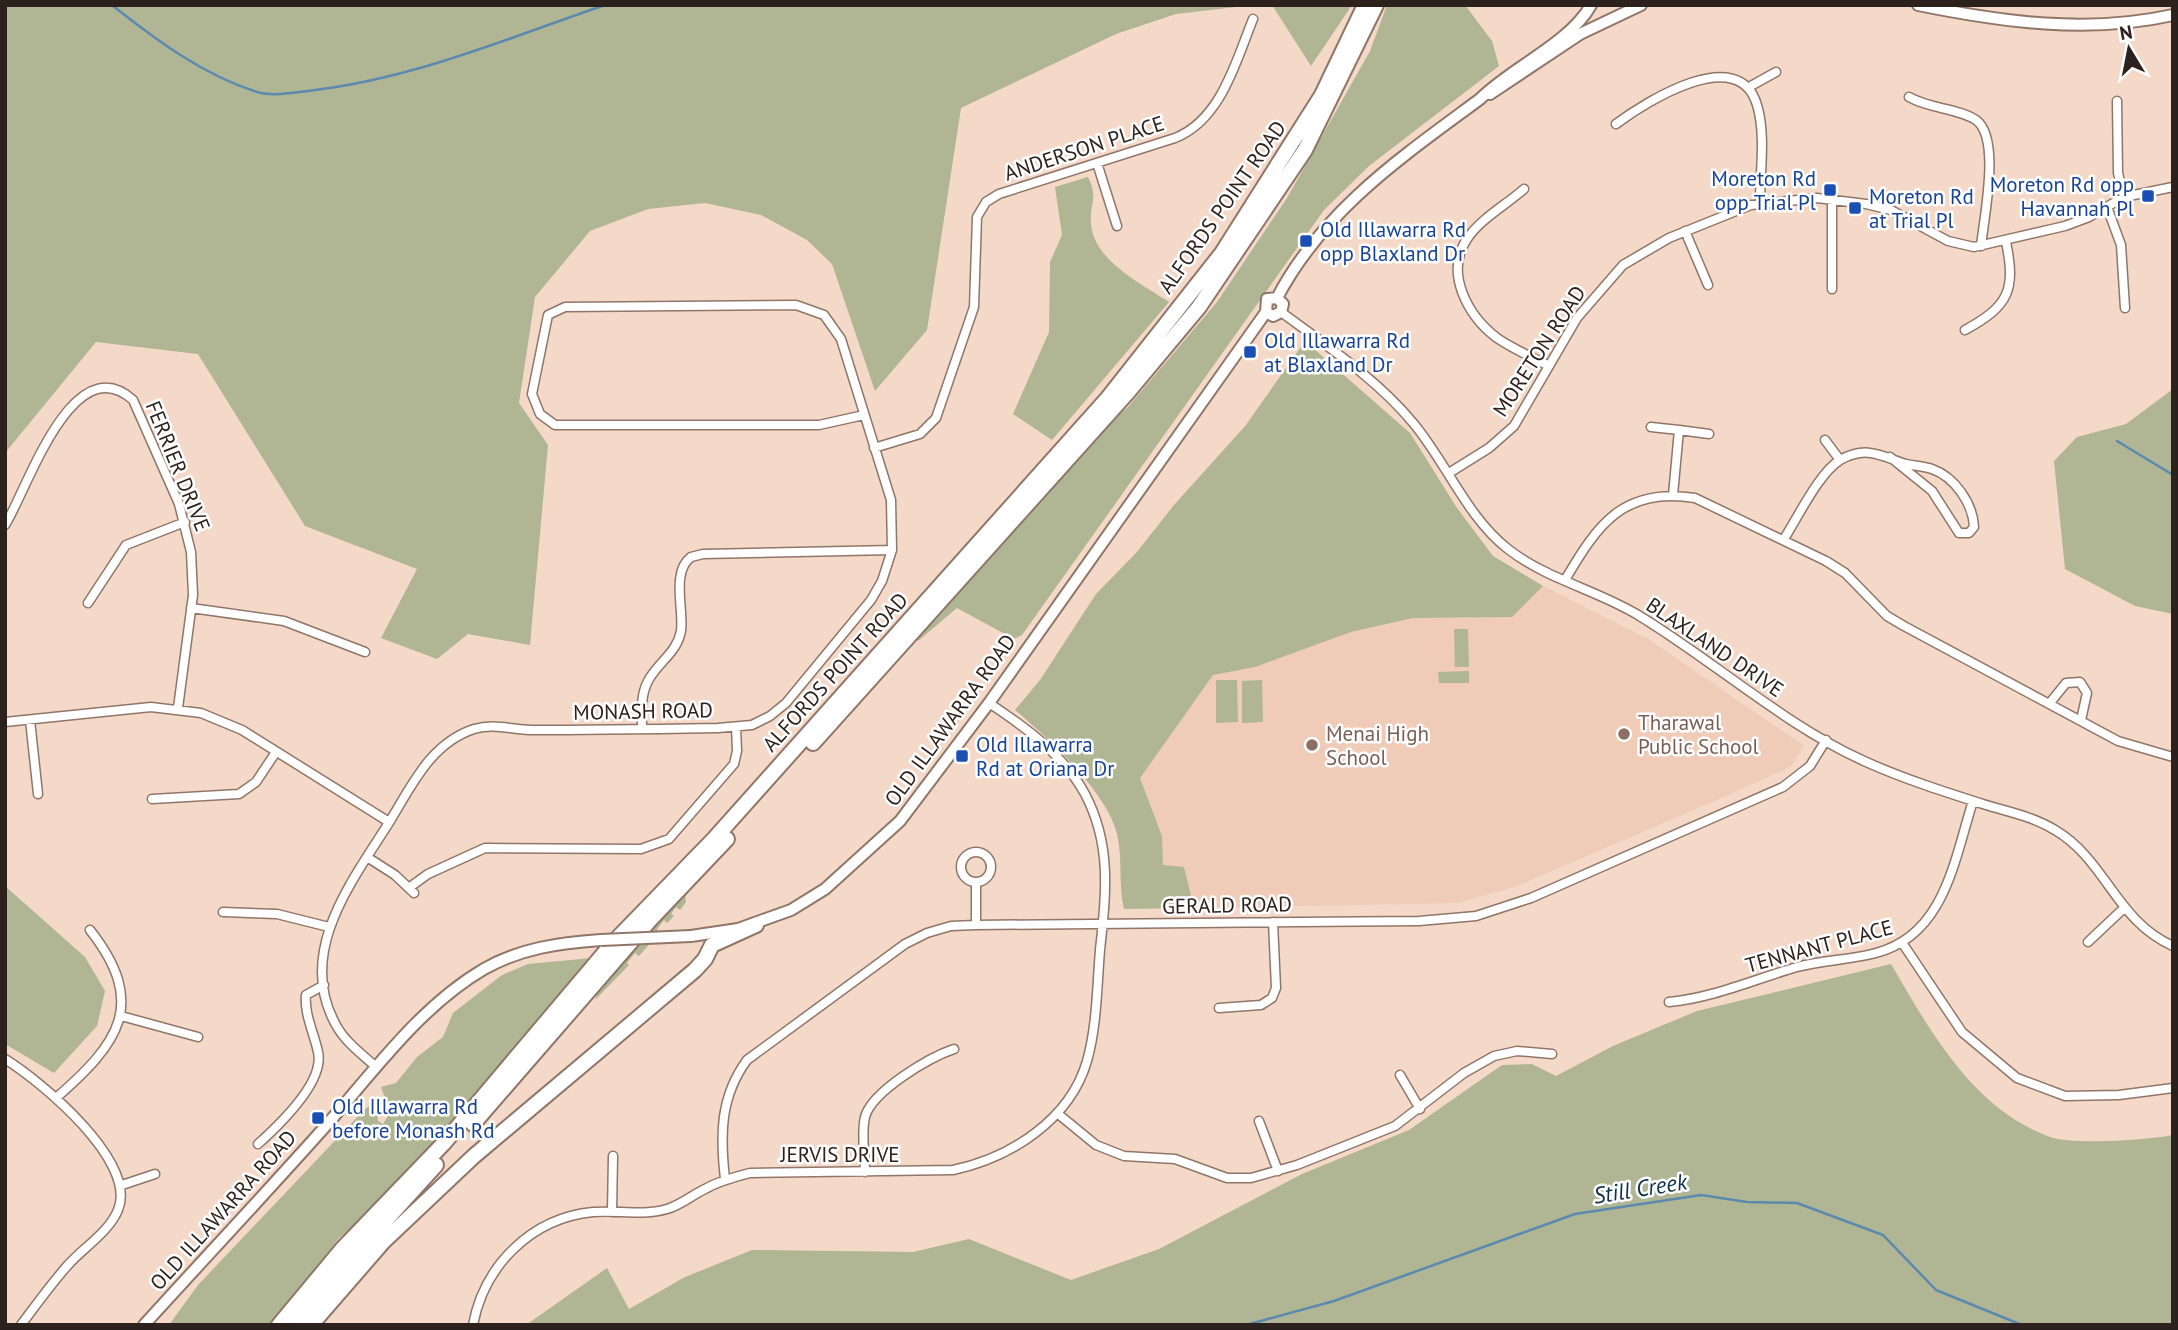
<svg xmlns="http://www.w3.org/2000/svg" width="2178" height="1330" font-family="'PT Sans',sans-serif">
<rect width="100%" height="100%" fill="#f4d8c8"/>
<path fill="#efcbb8" d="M1543 586 1648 639 1804 746 1790 767 1726 796 1517 886 1458 903 1194 908 1184 867 1163 865 1162 836 1140 777 1213 675 1255 667 1351 632 1413 618 1512 617Z"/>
<path fill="#b0b593" d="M5 5H1253L1176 14 1116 34 961 108 927 330 875 391 832 264 807 240 761 215 705 203 648 209 590 231 535 297 519 403 548 445 530 645 468 634 437 659 381 638 417 569 305 526 198 354 96 342 5 453Z
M1272 5H1352L1311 66Z
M1387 5H1465L1492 41 1499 66 1369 166 1324 210 1022 635 1014 639 957 608 918 641 917 639 927 625 1110 421 1127 408 1217 302 1287 198 1370 51Z
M1088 177C1099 199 1089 203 1091 224 1094 261 1142 284 1169 302L1052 440 1013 414 1049 332 1050 262 1062 235 1055 187Z
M1305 341 1410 433 1457 508 1493 556 1543 586 1512 617 1413 618 1351 632 1255 667 1213 675 1140 778 1162 836 1163 865 1184 867 1194 908 1124 909C1118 884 1123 859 1117 834 1107 792 1048 738 1015 710L1040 680 1096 594 1136 553 1174 505 1246 425Z
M2173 389V614L2135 606 2065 569 2054 461 2077 437 2126 424Z
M1454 629H1468L1469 667H1455Z
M1469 671V683H1439L1438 672Z
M1216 680H1237L1238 722 1216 723Z
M1262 680 1263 722 1242 723V681Z
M5 886 85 957 105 991 97 1026 54 1073 5 1044Z
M685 892 686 902 680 910 676 907 671 914 674 916 667 923 664 920 657 929 660 932 639 956 635 953 627 963 629 965 595 1000 599 989Z
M592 958 545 1010 442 1135 370 1212 339 1238 271 1325H169L198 1285 365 1109 376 1102 378 1121 383 1124 390 1113 381 1087 396 1083 417 1057 443 1037 453 1013 502 975 528 964Z
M1891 964C1930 1031 1973 1109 2050 1137 2073 1145 2148 1140 2173 1135V1325H526L607 1268 629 1309 685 1277 752 1250 913 1252 969 1239 1071 1280 1159 1249 1302 1174 1409 1130 1502 1065 1532 1064 1556 1076 1613 1046 1697 1011Z"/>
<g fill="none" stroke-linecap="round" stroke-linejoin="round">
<path stroke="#5c8aaf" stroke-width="2.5" d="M112 5C156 40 203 75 257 92 274 97 298 92 315 90 418 77 508 38 605 5
M2117 441 2173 475
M1246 1325 1334 1301 1575 1214 1701 1195 1747 1202 1797 1203 1883 1235 1936 1290 2022 1325"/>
<defs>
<path id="street" d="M1749 87 1776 72
M1909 97C1930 109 1958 108 1976 120 2001 138 1984 217 1981 246
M2117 101 2118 173 2124 197
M1616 124C1647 101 1739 43 1757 105 1766 134 1760 172 1760 202
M1097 163 1117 226
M1524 189C1506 205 1480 219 1467 239 1444 273 1468 316 1497 338 1513 349 1532 357 1549 366
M1832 199V289
M2107 207 2121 245 2125 308
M1685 231 1708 285
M1281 312C1326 345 1378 380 1414 424 1447 464 1467 517 1508 549 1546 579 1597 590 1638 615 1714 661 1783 724 1864 761 1904 779 1945 792 1986 805 2009 812 2034 817 2055 830 2106 860 2116 921 2173 946
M1965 330C2009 306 2016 290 2006 242
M1651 427 1679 430 1673 495
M1679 430 1709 434
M1825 440 1840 460
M874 448 920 434 936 418 974 307 977 217 986 202 999 194 1175 138C1221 120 1236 61 1253 19
M1449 473 1489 448 1514 426 1577 318 1623 265 1669 238 1751 205 1817 198 1866 204 1891 210 1948 241 1974 247 2065 226 2089 217 2124 197 2173 187
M5 525C26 493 72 345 133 400L179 504 191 552 193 595 178 708
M1784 539C1798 517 1819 473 1840 460 1867 445 1881 456 1906 464 1915 466 1924 466 1932 469 1955 477 1973 504 1974 527L1969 533H1959L1932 491 1890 457
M1565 580C1598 524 1623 487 1695 498L1826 561 1845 573 1887 616 1904 626 2118 741 2173 757
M88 603 126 545 185 522
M191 608 284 621 365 652
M2049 704 2066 683 2080 682 2087 693 2081 720
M30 720 38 794
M5 722 151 707 201 713 242 730 389 822
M642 729C642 713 640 696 648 681 658 662 677 653 681 631 684 609 671 572 691 557L703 554 892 550
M152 799 239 794 256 782 276 752
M961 867a15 15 0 1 1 30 0a15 15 0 1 1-30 0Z
M367 857 395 875 414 893
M410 887 428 874 485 848 641 849 669 839 734 764 737 751 736 727
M223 912 277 914 329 927
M976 925V882
M2088 942 2123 909
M1903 944 1962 1032 2017 1078 2065 1096 2119 1095 2173 1088
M1669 1002C1713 998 1755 979 1797 967 1823 960 1850 960 1876 953 1945 935 1954 860 1973 801
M1219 1008 1261 1005 1272 998 1276 988 1273 922
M121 1016 198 1037
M5 1059C42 1082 138 1162 118 1210 109 1232 83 1248 68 1265 51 1284 36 1305 21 1325
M376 1067C362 1054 345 1042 336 1025 295 952 353 880 390 821 412 785 431 743 474 729 495 723 512 730 532 730 594 730 656 729 718 728L752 725 770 716 786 703 871 600 882 581 892 550 891 500 841 339 824 315 796 305 565 307 548 315 532 394 540 414 555 425H819L864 415
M1400 1075 1420 1109
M56 1098C119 1043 148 1004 90 930
M1057 1113 1096 1145 1124 1156 1175 1159 1227 1178H1251L1297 1165 1395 1126 1464 1073 1494 1056 1517 1051 1552 1054
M1259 1121 1278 1171
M258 1144C278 1126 325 1082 318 1052 314 1033 304 1014 306 995L324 985
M865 1172C865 1154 861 1134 865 1117 872 1091 930 1057 954 1049
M725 1179C720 1135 720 1097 747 1060L905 944 927 933 951 926 976 925 1419 921 1476 916 1531 898 1783 787 1810 766 1826 740
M122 1185 155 1174
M612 1212 613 1156
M473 1325C484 1266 531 1218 593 1212 617 1210 643 1216 667 1209 681 1205 692 1195 705 1189 719 1181 734 1177 750 1173L953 1170C1010 1158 1070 1120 1087 1061 1097 1026 1097 986 1100 950 1106 894 1112 845 1085 794 1064 755 1025 727 989 703"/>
<path id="secondary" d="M1918 5C2002 22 2088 34 2173 15
M1490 94 1580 34 1641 5
M1277 298C1323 210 1403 156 1480 99 1512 67 1570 43 1591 5
M1266 312 1273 316 1281 312 1283 304 1277 298
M1266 312 1267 299 1277 298
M691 936 738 929 791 910 825 889 900 821 989 703 1266 312
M144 1325C204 1259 264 1195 323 1129 372 1074 419 1007 484 969 521 948 559 943 601 940"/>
<path id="highway" d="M813 743 1128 392 1199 307 1305 150 1376 5
M473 1124 650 920 727 839
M279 1325 343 1248 444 1143 612 944 714 839 1107 399 1222 253 1322 95 1365 5
M297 1325 345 1265 436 1165
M311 1325 383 1242 474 1156 695 970 705 959 712 945 756 925"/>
</defs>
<use href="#street" stroke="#907668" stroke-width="11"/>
<use href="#secondary" stroke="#907668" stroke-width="14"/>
<use href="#highway" stroke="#907668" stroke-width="18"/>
<use href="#street" stroke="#fff" stroke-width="8"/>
<use href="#secondary" stroke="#fff" stroke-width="10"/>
<use href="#highway" stroke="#fff" stroke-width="14"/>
<defs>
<path id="secondary-bridge" d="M601 940 691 936"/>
</defs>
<use href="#secondary-bridge" stroke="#907668" stroke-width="14" stroke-linecap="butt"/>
<use href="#secondary-bridge" stroke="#fff" stroke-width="10"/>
</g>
<g fill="#1a4fb4" stroke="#fff" stroke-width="2.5">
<rect x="1823" y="183" width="14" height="14" rx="3.5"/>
<rect x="2141" y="189" width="14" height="14" rx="3.5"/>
<rect x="1848" y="201" width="14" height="14" rx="3.5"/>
<rect x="1299" y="234" width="14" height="14" rx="3.5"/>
<rect x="1243" y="345" width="14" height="14" rx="3.5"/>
<rect x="955" y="749" width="14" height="14" rx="3.5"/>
<rect x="311" y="1111" width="14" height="14" rx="3.5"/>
</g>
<g fill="#8d6e63" stroke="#fff" stroke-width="2.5">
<circle cx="1624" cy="734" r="7"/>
<circle cx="1312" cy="745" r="7"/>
</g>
<g text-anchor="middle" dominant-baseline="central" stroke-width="5" stroke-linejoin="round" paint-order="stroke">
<g font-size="21" fill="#2c211c" stroke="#fff">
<text transform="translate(1084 148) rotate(-18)">ANDERSON PLACE</text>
<text transform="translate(1222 207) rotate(-55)">ALFORDS POINT ROAD</text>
<text transform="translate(1539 351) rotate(-57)">MORETON ROAD</text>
<text transform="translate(178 466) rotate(68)">FERRIER DRIVE</text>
<text transform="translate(1715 647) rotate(34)">BLAXLAND DRIVE</text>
<text transform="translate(835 672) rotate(-48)">ALFORDS POINT ROAD</text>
<text transform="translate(643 711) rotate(-1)">MONASH ROAD</text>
<text transform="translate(950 720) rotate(-54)">OLD ILLAWARRA ROAD</text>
<text transform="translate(1227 905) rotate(-1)">GERALD ROAD</text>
<text transform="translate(1819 946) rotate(-15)">TENNANT PLACE</text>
<text x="840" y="1154">JERVIS DRIVE</text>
<text transform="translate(223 1210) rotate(-48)">OLD ILLAWARRA ROAD</text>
</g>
<g font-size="21" fill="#164399" stroke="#fff" text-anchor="start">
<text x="1816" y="178" text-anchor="end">Moreton Rd<tspan x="1816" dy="24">opp Trial Pl</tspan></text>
<text x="2134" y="184" text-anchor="end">Moreton Rd opp<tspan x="2134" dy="24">Havannah Pl</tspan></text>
<text x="1869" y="196">Moreton Rd<tspan x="1869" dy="24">at Trial Pl</tspan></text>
<text x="1320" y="229">Old Illawarra Rd<tspan x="1320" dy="24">opp Blaxland Dr</tspan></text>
<text x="1264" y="340">Old Illawarra Rd<tspan x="1264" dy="24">at Blaxland Dr</tspan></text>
<text x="976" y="744">Old Illawarra<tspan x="976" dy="24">Rd at Oriana Dr</tspan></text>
<text x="332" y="1106">Old Illawarra Rd<tspan x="332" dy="24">before Monash Rd</tspan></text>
</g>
<g font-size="21" fill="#785e54" stroke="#fff" text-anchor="start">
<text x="1638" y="722">Tharawal<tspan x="1638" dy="24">Public School</tspan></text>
<text x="1326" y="733">Menai High<tspan x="1326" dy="24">School</tspan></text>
</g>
<g font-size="23" font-style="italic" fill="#0b314b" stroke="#fff">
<text transform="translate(1640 1188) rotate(-9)">Still Creek</text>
</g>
</g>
<rect width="2178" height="1330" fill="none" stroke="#2c211c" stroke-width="14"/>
<g transform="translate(2129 49) rotate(350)" stroke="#ffffff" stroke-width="5" paint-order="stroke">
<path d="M0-5L12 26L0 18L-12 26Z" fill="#2c211c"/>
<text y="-10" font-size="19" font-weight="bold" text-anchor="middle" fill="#2c211c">N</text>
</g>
</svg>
